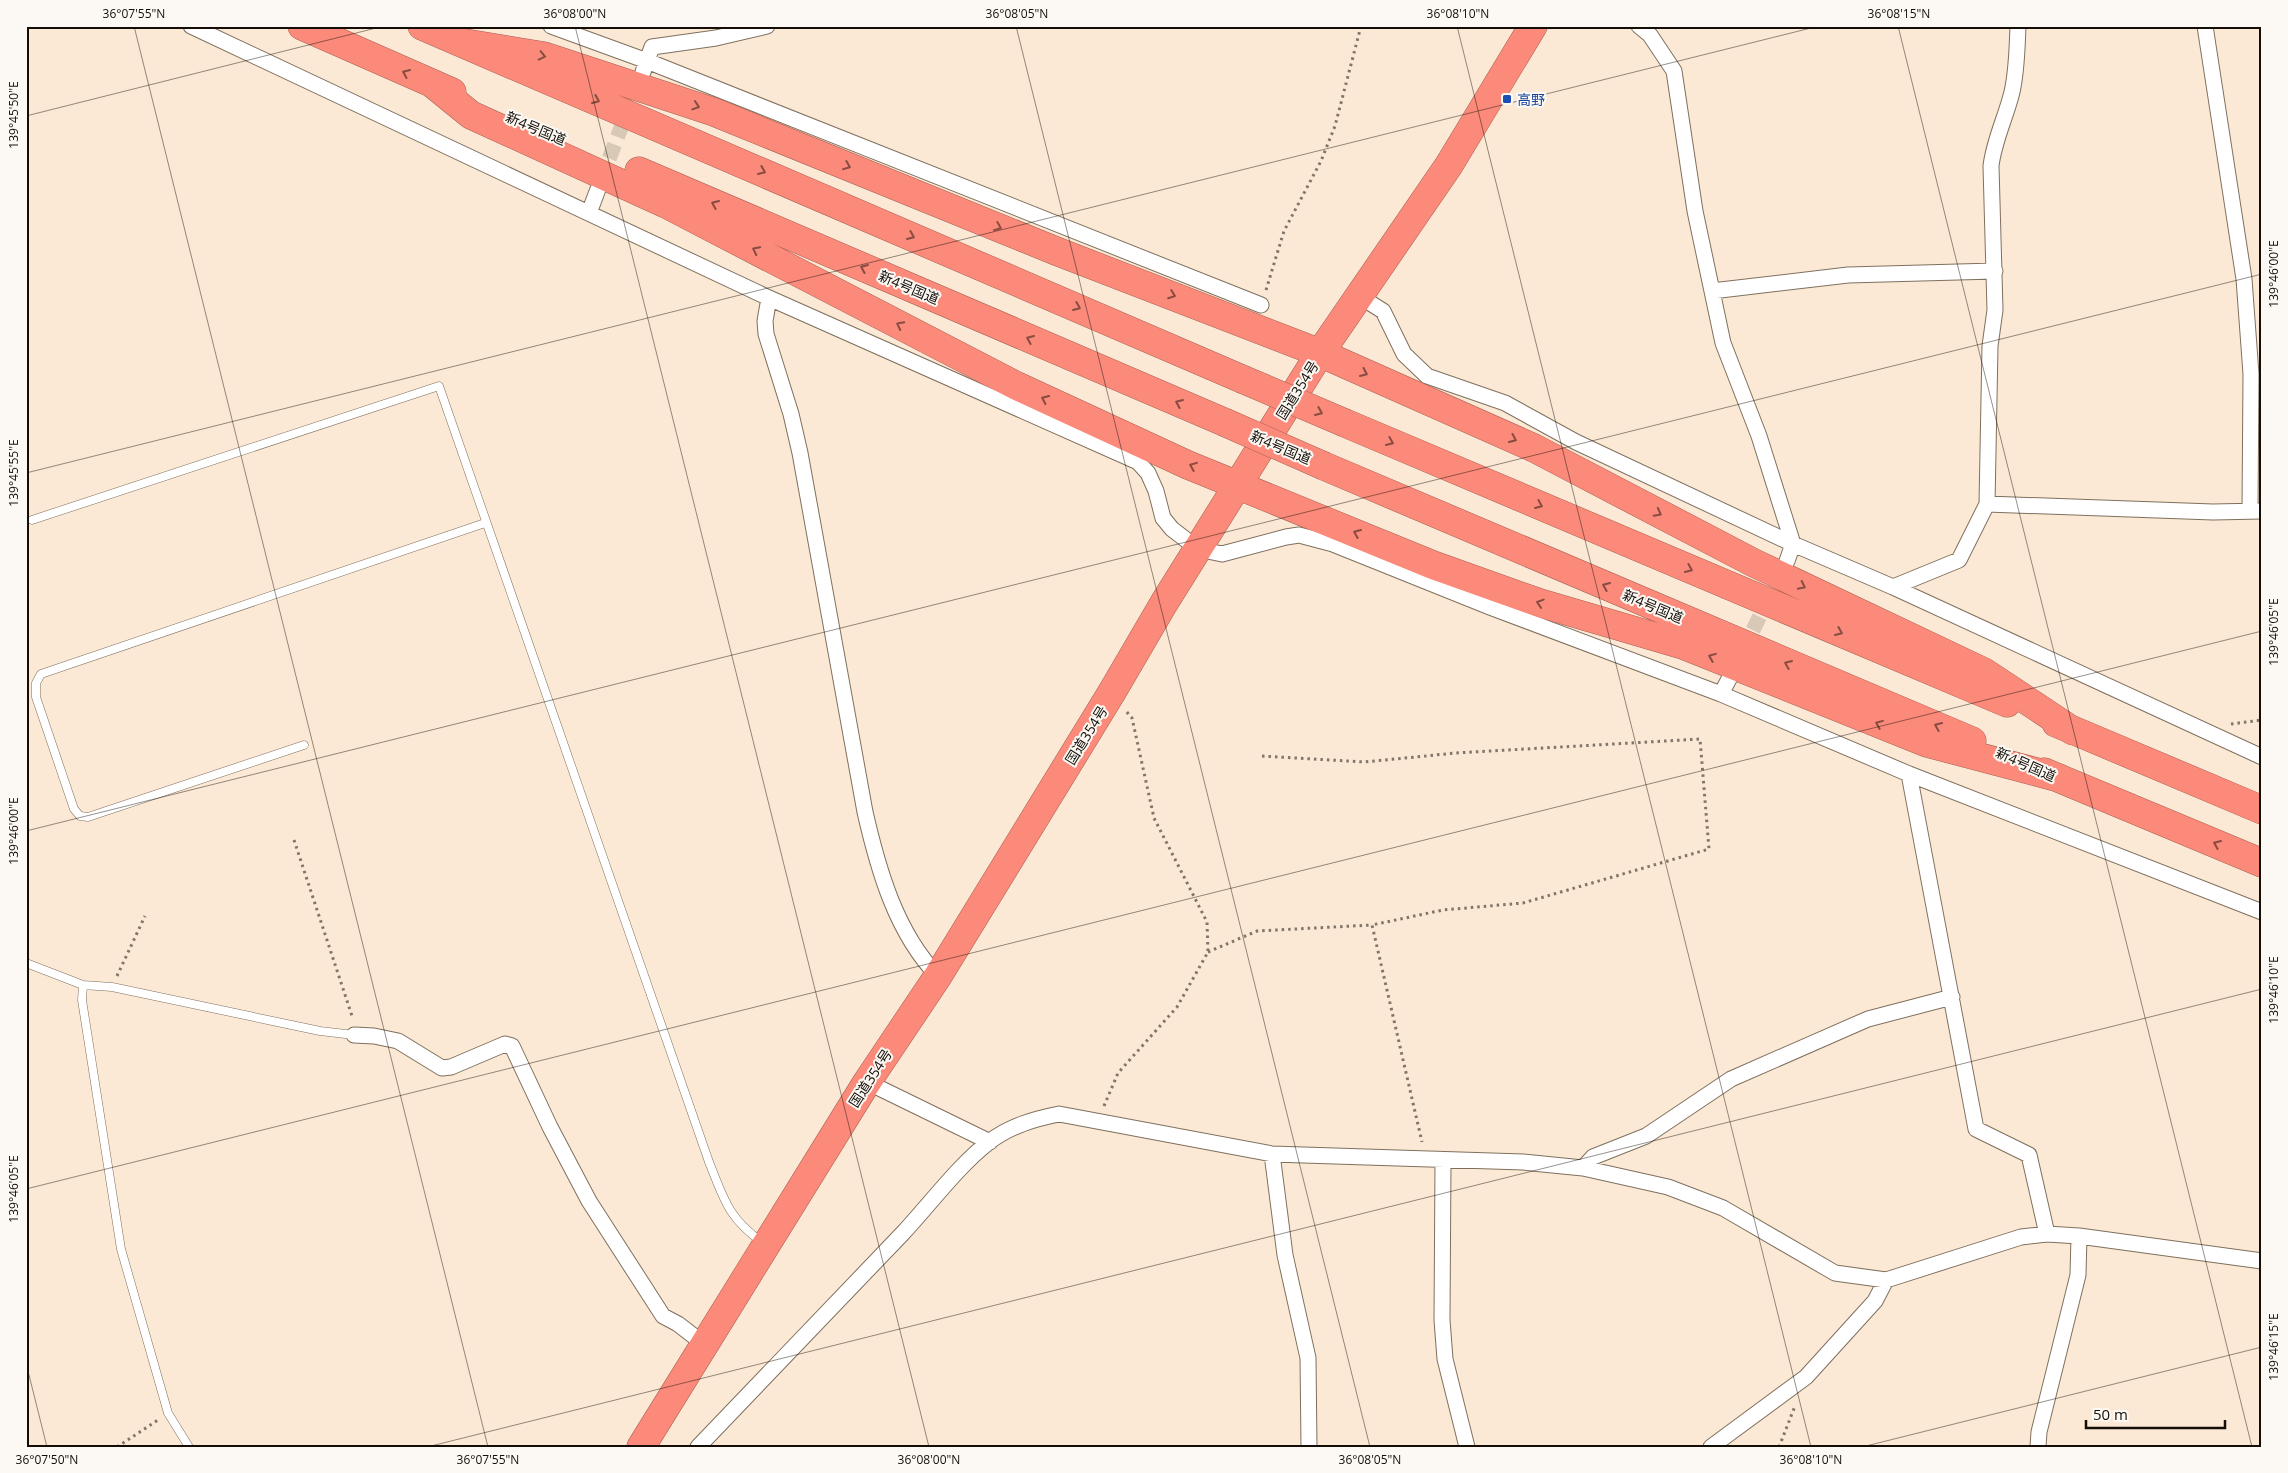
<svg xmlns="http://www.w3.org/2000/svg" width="2288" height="1473" font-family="'Open Sans','Noto Sans JP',sans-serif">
<rect width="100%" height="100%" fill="#fbe9d5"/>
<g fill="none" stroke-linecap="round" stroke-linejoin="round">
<path stroke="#d8c8b6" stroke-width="15" stroke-dasharray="15 8" stroke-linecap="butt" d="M601 180 639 81
M1743 651 1770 595"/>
<defs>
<path id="lane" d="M32 520 439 386 709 1162C724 1199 728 1218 762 1242
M304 745 88 817 80 816 74 809 36 697V683L41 674 485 523
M26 963 83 985 112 987 320 1031 354 1035
M83 985 82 1000 121 1249 168 1413 189 1447"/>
<path id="street" d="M191 26 769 298 1138 462 1148 473 1156 491 1163 518 1172 529 1198 549 1222 554 1286 537 1299 535 1333 544 1490 607 1721 694 1909 774 2262 912
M551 26 647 61 1261 305
M1639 26 1650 35 1674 71 1695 211 1723 343 1759 436 1793 544 1787 561
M2205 26 2244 279 2251 374 2250 510
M643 72 652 47 716 38 767 26
M589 213 598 189
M1712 291 1848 275 1995 271
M1359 296 1383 311 1404 354 1427 376 1505 403 1576 442 1793 544 1893 587 2262 757
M769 298 765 321 766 334 791 414 800 453 865 812C878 869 896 933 938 976
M1987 504 2213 512 2262 511
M1893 587 1959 560 1987 504 1990 346 1995 310 1991 166C1994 140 2006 117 2012 92 2017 70 2017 48 2018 26
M1721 694 1729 679
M1909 774 1976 1129 2029 1155 2047 1234
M354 1035 374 1036 398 1041 442 1068 451 1067 505 1044 512 1046 550 1127 589 1201 663 1316 678 1324 704 1344
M867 1082 990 1142
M1272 1154 1285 1255 1308 1358 1309 1447
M1443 1161 1442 1320 1445 1359 1467 1447
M1583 1168 1593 1157 1646 1136 1731 1079 1868 1019 1952 997
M698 1447C767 1375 835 1304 903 1233 930 1204 959 1165 989 1142 1010 1126 1034 1119 1059 1114L1272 1154 1523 1162 1583 1168 1668 1187 1723 1208 1835 1273 1886 1280 2021 1237 2047 1234 2079 1236 2262 1261
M1711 1447 1806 1377 1875 1301 1886 1280
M2038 1447 2039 1432 2078 1275 2079 1236"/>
<path id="highway" d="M302 26 452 92
M422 26 1242 379
M459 42 544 56 714 112 1056 251 1320 353 1534 448 1754 563 1984 672 2073 731
M434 85 471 115 666 204 1017 386 1188 465 1433 565 1540 603 1683 645 1927 743 2059 778
M639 171 1224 422
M1345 423 2007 703
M1324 466 1972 741
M2056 723 2262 810
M2044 772 2262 863
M641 1447 867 1082 938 976 1112 692 1164 603 1320 353 1449 165 1533 26"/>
</defs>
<use href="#lane" stroke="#7f705e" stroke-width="9"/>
<use href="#street" stroke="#7f705e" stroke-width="17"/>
<use href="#highway" stroke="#aa5f52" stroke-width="29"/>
<path stroke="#807568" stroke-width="3" stroke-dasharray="2.5 4" stroke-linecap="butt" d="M1266 290 1284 231 1321 161 1335 126 1361 26
M2231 724 2262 720
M1262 756 1364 762 1456 753 1700 739 1709 849 1523 903 1443 910 1372 925
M294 840 353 1019
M1208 952 1257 931 1372 925 1422 1142
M117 976 145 916
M1104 1106 1118 1073 1177 1007 1208 952 1207 922 1154 818 1132 718 1126 711
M117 1447 158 1420
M1779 1447 1795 1406"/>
<use href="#lane" stroke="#fff" stroke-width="8"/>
<use href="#street" stroke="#fff" stroke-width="15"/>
<use href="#highway" stroke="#fb8a7a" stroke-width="28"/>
<defs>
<path id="highway-bridge" d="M1242 379 1345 423
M1224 422 1324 466"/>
</defs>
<use href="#highway-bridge" stroke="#aa5f52" stroke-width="29" stroke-linecap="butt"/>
<use href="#highway-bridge" stroke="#fb8a7a" stroke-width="28"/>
</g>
<defs><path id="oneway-chevron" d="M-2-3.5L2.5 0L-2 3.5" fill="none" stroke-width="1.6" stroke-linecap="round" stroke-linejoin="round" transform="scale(1.25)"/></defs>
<g stroke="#884c40">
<use href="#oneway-chevron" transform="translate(542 56) rotate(13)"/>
<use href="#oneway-chevron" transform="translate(406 73) rotate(-156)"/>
<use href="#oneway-chevron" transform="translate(596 100) rotate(23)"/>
<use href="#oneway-chevron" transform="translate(696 106) rotate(18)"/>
<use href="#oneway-chevron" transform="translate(847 166) rotate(22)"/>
<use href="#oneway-chevron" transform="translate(762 171) rotate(23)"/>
<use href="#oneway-chevron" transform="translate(715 204) rotate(-157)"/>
<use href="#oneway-chevron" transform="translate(998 227) rotate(22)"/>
<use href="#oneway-chevron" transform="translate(911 236) rotate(23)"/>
<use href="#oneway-chevron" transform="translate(756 250) rotate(-153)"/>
<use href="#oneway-chevron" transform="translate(864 268) rotate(-157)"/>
<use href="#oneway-chevron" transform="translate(1172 295) rotate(21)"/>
<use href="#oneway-chevron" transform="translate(1077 307) rotate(23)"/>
<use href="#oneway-chevron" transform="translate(900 325) rotate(-153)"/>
<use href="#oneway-chevron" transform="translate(1030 339) rotate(-157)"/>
<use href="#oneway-chevron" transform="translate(1364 373) rotate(24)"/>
<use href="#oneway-chevron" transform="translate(1045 399) rotate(-155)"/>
<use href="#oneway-chevron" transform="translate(1179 403) rotate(-157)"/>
<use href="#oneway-chevron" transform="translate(1319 412) rotate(23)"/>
<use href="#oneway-chevron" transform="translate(1513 439) rotate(24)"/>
<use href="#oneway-chevron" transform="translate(1390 442) rotate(23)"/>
<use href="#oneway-chevron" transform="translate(1193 466) rotate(-158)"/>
<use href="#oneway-chevron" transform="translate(1539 505) rotate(23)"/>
<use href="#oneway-chevron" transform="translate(1658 513) rotate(28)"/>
<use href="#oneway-chevron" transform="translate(1357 533) rotate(-157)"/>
<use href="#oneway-chevron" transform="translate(1689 569) rotate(23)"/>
<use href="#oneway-chevron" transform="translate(1606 586) rotate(-157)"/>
<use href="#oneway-chevron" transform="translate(1802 586) rotate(26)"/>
<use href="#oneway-chevron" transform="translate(1540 603) rotate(-162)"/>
<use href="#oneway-chevron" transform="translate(1839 632) rotate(23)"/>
<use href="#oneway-chevron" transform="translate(1712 657) rotate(-158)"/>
<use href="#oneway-chevron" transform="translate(1788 664) rotate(-157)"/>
<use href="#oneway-chevron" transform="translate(1879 724) rotate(-158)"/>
<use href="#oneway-chevron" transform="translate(1938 726) rotate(-157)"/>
<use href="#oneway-chevron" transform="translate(2217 844) rotate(-157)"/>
</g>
<path fill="none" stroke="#140e07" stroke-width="1" stroke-opacity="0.45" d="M134 26 488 1447M575 26 929 1447M1016 26 1370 1447M1457 26 1811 1447M1898 26 2252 1447M26 116 384 26M26 473 1819 26M26 831 2262 274M26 1189 2262 631M26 1363 47 1447M427 1447 2262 989M1862 1447 2262 1347"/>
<rect fill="#1a4fb4" stroke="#fcf9f5" stroke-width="2" x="1502" y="94" width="10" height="10" rx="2.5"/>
<g text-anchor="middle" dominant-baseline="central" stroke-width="4" stroke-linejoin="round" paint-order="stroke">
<g font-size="14" fill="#164399" stroke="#fcf9f5" text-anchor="start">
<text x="1517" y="99">高野</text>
</g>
<g font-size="14" fill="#140e07" stroke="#fcf9f5">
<text transform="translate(536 128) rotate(23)">新4号国道</text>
<text transform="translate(909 287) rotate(23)">新4号国道</text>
<text transform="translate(1297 390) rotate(-58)">国道354号</text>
<text transform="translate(1281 447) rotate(23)">新4号国道</text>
<text transform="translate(1653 606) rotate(23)">新4号国道</text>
<text transform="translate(1086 735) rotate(-58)">国道354号</text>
<text transform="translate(2026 764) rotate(24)">新4号国道</text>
<text transform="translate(870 1078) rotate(-57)">国道354号</text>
</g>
</g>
<rect width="2288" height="1473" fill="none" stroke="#fcf9f5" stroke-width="55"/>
<path d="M2086 1420v8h139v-8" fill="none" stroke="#140e07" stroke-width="2.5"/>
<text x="2093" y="1420" font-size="15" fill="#140e07" stroke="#fcf9f5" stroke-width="4" paint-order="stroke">50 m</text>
<rect x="28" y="28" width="2232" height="1418" fill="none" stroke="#140e07" stroke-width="2"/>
<g font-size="12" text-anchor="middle" fill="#140e07">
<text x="134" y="18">36°07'55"N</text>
<text x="575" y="18">36°08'00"N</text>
<text x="1017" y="18">36°08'05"N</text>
<text x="1458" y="18">36°08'10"N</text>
<text x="1899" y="18">36°08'15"N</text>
<text transform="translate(14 115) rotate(-90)" y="4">139°45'50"E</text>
<text transform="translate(2274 274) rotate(-90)" y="4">139°46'00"E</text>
<text transform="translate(14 473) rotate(-90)" y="4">139°45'55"E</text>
<text transform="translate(2274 632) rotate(-90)" y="4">139°46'05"E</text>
<text transform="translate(14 831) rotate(-90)" y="4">139°46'00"E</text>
<text transform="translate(2274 990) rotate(-90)" y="4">139°46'10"E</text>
<text transform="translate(14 1189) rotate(-90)" y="4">139°46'05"E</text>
<text transform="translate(2274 1347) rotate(-90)" y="4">139°46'15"E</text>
<text x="47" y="1464">36°07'50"N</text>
<text x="488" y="1464">36°07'55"N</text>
<text x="929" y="1464">36°08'00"N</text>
<text x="1370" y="1464">36°08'05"N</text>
<text x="1811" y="1464">36°08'10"N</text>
</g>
</svg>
